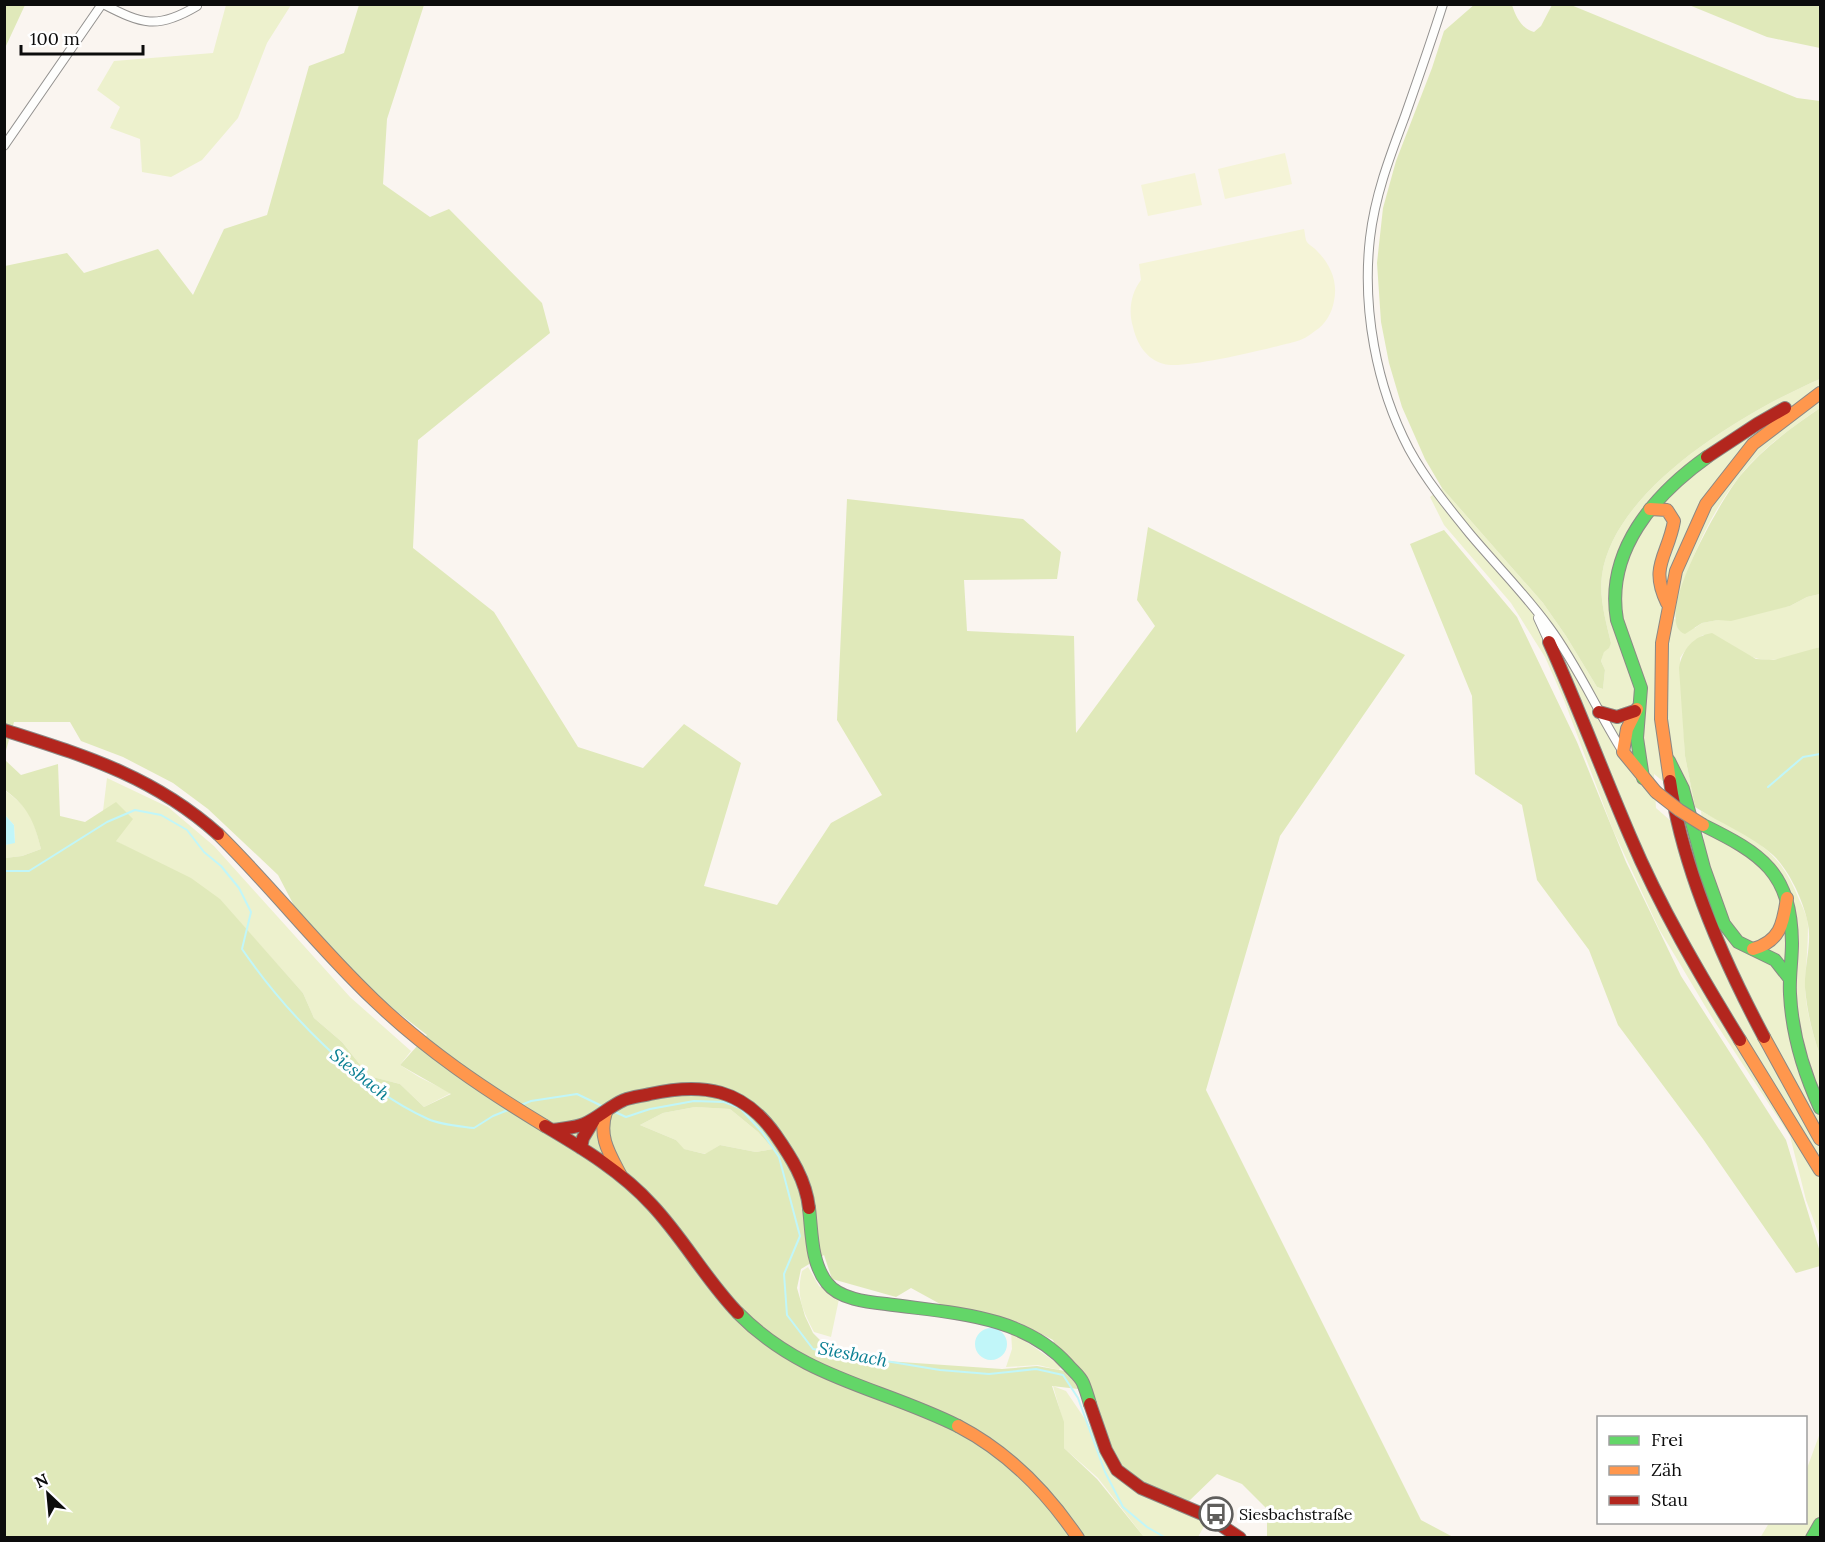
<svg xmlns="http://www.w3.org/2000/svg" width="1825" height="1542" font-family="Lora,serif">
<rect width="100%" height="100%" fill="#faf5f0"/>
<path fill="#edf1cd" d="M226 5H291L267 43 238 118 202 160 171 177 142 172 140 139 110 128 120 107 97 90 114 61 213 53Z
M1820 379V408C1792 427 1760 450 1739 477 1707 518 1685 569 1674 619L1695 628 1702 623 1790 606 1807 597 1820 594V647C1799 654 1770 667 1748 655 1729 646 1725 637 1703 635 1693 642 1686 648 1680 658L1685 756 1695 807 1654 774 1656 808 1672 822 1704 840 1701 811C1746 834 1778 846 1798 897 1802 906 1808 917 1808 927 1808 946 1806 964 1805 983 1805 1007 1812 1032 1820 1055V1237L1806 1200 1790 1136 1711 1016 1659 929 1613 830 1564 700 1545 657 1511 603 1444 525 1430 497 1442 488 1543 603 1566 636 1597 687 1603 689 1605 670 1601 661 1604 651 1611 643C1606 621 1599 599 1602 575 1614 488 1746 411 1820 379Z
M107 778 168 807 214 846 350 997 411 1051 400 1065 419 1077 451 1093 424 1107 400 1084 369 1076 342 1042 314 1018 303 993 220 900 116 841 103 811Z
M4 790C30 808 34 820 41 849L22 856 5 858V845L15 842 14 825 5 815Z
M695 1107 730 1109 758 1132 773 1149 756 1152 720 1145 706 1154 683 1149 676 1140 640 1125 663 1113Z
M808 1267 819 1286 839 1299 831 1337 814 1332C802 1309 796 1296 802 1271Z
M1011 1331 1061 1366 1059 1370 1038 1365 1006 1367 1012 1349Z
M1053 1386 1066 1391 1091 1428 1105 1461 1120 1480 1135 1491 1207 1521 1198 1537H1144L1098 1478 1064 1448 1063 1421Z
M1820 1433V1537L1760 1538 1769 1523 1806 1522V1471Z"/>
<path fill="#e0e9ba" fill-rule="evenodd" d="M5 4 25 5 5 48 4 5Z
M1475 4 1512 5C1516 17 1521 28 1534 32L1541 26 1552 5H1571L1797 98 1820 101V379C1746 411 1614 488 1602 575 1599 599 1606 621 1611 643L1609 648 1604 652 1601 661 1605 670 1603 689 1597 687 1566 636 1543 603 1442 488 1425 459 1402 407 1389 363 1381 322 1377 263 1383 208 1396 161 1432 68 1444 31Z
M359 5H424L387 119 383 184 430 217 449 209 542 303 550 333 418 440 413 548 494 612 578 747 643 768 684 724 741 763 704 886 777 905 831 823 882 795 837 720 847 499 1023 519 1061 552 1057 579 964 580 967 631 1074 636 1076 733 1155 626 1137 600 1148 527 1405 655 1280 836 1206 1090 1421 1520 1453 1537H1267V1509L1242 1484 1217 1474 1189 1501 1139 1484 1113 1455 1087 1390 1052 1386 1064 1422V1448L1097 1479 1144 1537H5V858L22 856 41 849C34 821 28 807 5 790V760L21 775 58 764 60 816 85 822 116 802 133 819 116 841 191 878 220 899 303 993 314 1018 342 1042 369 1076 400 1084 424 1107 451 1094 400 1065 427 1035 377 996 299 915 278 875 208 809 173 783 123 757 81 741 70 722H14L5 754V266L67 253 84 273 158 249 193 295 224 229 267 215 309 66 344 53ZM695 1107 730 1109 758 1132 773 1149 756 1152 720 1145 705 1154 684 1149 676 1140 640 1125 663 1113ZM824 1255 832 1279 896 1297 911 1288 942 1305 972 1310 1020 1323 1053 1340 1065 1371 1037 1366 1002 1369 872 1360 848 1355 825 1345 813 1333 805 1316 797 1288 801 1269Z
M1689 5H1820V48L1767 37Z
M1820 408V594L1807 597 1790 606 1731 621 1718 620 1702 623 1685 634C1649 622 1724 495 1740 476 1762 449 1792 427 1820 408Z
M1444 530 1517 617 1577 742 1626 862 1681 976 1786 1140 1820 1252V1266L1796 1273 1703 1139 1618 1025 1589 950 1537 880 1522 805 1475 774 1472 696 1410 544Z
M1712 633 1756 659 1774 660 1820 647V1055C1812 1033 1807 1011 1805 988 1804 967 1812 944 1808 924 1804 902 1789 870 1773 855 1749 834 1721 824 1695 807L1685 756 1679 668C1682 649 1694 636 1712 633Z"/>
<path fill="#f5f4d7" d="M1285 153 1292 184 1225 199 1218 169Z
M1195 173 1202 205 1148 216 1141 185Z
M1304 229C1305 232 1305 239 1307 242 1309 245 1315 248 1317 251 1331 265 1338 282 1334 301 1332 313 1325 325 1315 331 1309 336 1302 340 1294 342 1271 348 1183 370 1164 364 1146 359 1137 344 1133 327 1128 311 1131 293 1141 280L1139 264Z"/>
<path fill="#c1f6f9" d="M5 815 14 825 15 843 5 845Z
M975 1344a16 16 0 1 1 32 0a16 16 0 1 1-32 0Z"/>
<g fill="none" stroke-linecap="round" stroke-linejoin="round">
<path stroke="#c1f6f9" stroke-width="2" d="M1768 787 1803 757 1820 754
M4 871H29L107 822 135 810 161 815 187 830 204 852 221 866 239 888 251 912 242 949C286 1013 357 1087 428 1119 441 1125 459 1126 474 1128L493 1116 508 1110
M521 1105 531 1101 577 1094 604 1107
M615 1112 626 1117 650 1109 694 1101 724 1102 740 1108 762 1132 779 1157 800 1236 784 1274 787 1315 813 1349 940 1370 989 1374 1036 1369 1063 1375 1078 1398 1105 1472 1123 1507 1147 1527 1166 1538"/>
<defs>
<path id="street" d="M103 4C142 24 157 30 197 6
M1443 4C1431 42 1418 79 1405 116 1390 156 1375 195 1370 238 1362 308 1376 386 1409 449 1426 480 1448 507 1470 534 1496 565 1525 594 1549 627 1578 666 1597 711 1623 752
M4 146 102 4
M1538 618 1549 642"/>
<path id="fast" d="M1669 761 1683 789 1704 868 1724 924 1738 942 1775 960 1790 979
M1643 778 1637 738 1641 688 1617 620C1605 551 1654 495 1707 457
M1703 825C1762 854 1791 872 1792 943 1792 960 1789 977 1790 994 1792 1034 1803 1071 1820 1108
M809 1208C812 1233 811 1263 827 1283 839 1299 867 1302 886 1304 949 1313 1023 1314 1068 1365 1073 1371 1080 1376 1083 1383 1086 1390 1088 1397 1090 1404
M738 1313C803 1379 880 1387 958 1426
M1812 1538 1820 1524"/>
<path id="slow" d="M1650 509 1667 510 1674 521C1668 556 1649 566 1667 603
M1623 752 1656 792
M1623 752 1627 729 1637 709
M1670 781 1661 719 1662 643 1676 571 1706 504 1753 444 1820 393
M218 834C272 887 319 948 374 1000 426 1050 484 1089 545 1126
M1753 949C1781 941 1783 923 1787 898
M1764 1037 1820 1139
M1740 1040 1820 1170
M606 1112C598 1136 609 1153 620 1174
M958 1426C1008 1452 1047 1492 1078 1538"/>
<path id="jam" d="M1707 457 1757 424 1785 408
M1549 642C1578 706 1602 771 1630 836 1660 907 1700 975 1740 1040
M1599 712 1617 717 1635 711
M4 730C85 756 153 776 218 834
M1670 781C1682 867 1723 960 1764 1037
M545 1126C584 1149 622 1172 652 1205 684 1239 706 1280 738 1313
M553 1130C563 1128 575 1128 584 1124 598 1118 610 1106 624 1100 632 1097 642 1096 650 1094 703 1082 743 1089 775 1134 791 1157 806 1180 809 1208
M581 1148 583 1138 594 1120
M1090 1404 1106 1450 1117 1470 1141 1488 1207 1516 1240 1538"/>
</defs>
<use href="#street" stroke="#93918f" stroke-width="10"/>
<use href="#fast" stroke="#8a8885" stroke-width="14"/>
<use href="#slow" stroke="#8a8885" stroke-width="14"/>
<use href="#jam" stroke="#8a8885" stroke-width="14"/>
<use href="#street" stroke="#fefefd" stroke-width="8"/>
<use href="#fast" stroke="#63d668" stroke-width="12"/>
<use href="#slow" stroke="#ff974d" stroke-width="12"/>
<use href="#jam" stroke="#b3261e" stroke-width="12"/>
<defs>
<path id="slow-bridge" d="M1656 792 1679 810 1703 825"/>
</defs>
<use href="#slow-bridge" stroke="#8a8885" stroke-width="14" stroke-linecap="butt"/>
<use href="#slow-bridge" stroke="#ff974d" stroke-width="12"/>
</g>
<defs>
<symbol id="bus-ring" viewBox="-11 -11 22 22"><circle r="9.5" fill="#fff" stroke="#5f5e5c" stroke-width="1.5"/><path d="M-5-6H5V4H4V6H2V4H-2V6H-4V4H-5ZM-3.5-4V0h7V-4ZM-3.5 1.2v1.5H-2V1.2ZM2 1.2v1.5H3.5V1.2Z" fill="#5f5e5c"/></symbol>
</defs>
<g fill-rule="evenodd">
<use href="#bus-ring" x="1197" y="1495" width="38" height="38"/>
</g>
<g text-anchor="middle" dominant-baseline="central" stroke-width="6" stroke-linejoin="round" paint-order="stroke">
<g font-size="16" fill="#0c0c0c" stroke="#fff" text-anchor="start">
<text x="1239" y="1514">Siesbachstraße</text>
</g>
<g font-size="18" font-style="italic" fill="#0a7f93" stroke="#fff">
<text transform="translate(360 1074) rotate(39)">Siesbach</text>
<text transform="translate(853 1354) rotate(11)">Siesbach</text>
</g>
</g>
<rect width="1825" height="1542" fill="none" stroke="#0c0c0c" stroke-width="12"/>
<rect x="1597" y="1416" width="210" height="108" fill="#ffffff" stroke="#9e9e9e" stroke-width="1.5"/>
<rect x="1609" y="1436" width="30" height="9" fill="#63d668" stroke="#9e9e9e" stroke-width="1.5"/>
<text x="1651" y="1446" font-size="18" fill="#0c0c0c">Frei</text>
<rect x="1609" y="1466" width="30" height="9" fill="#ff974d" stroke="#9e9e9e" stroke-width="1.5"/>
<text x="1651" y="1476" font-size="18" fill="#0c0c0c">Zäh</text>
<rect x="1609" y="1496" width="30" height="9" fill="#b3261e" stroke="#9e9e9e" stroke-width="1.5"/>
<text x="1651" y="1506" font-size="18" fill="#0c0c0c">Stau</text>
<g transform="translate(48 1494) rotate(334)" stroke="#ffffff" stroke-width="4.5" paint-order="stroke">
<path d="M0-4.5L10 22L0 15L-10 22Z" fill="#0c0c0c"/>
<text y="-9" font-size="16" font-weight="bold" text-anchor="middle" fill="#0c0c0c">N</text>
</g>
<path d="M21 45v9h122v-9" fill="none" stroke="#0c0c0c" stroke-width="3"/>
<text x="30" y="45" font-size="18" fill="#0c0c0c" stroke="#ffffff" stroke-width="4.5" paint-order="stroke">100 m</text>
</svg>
